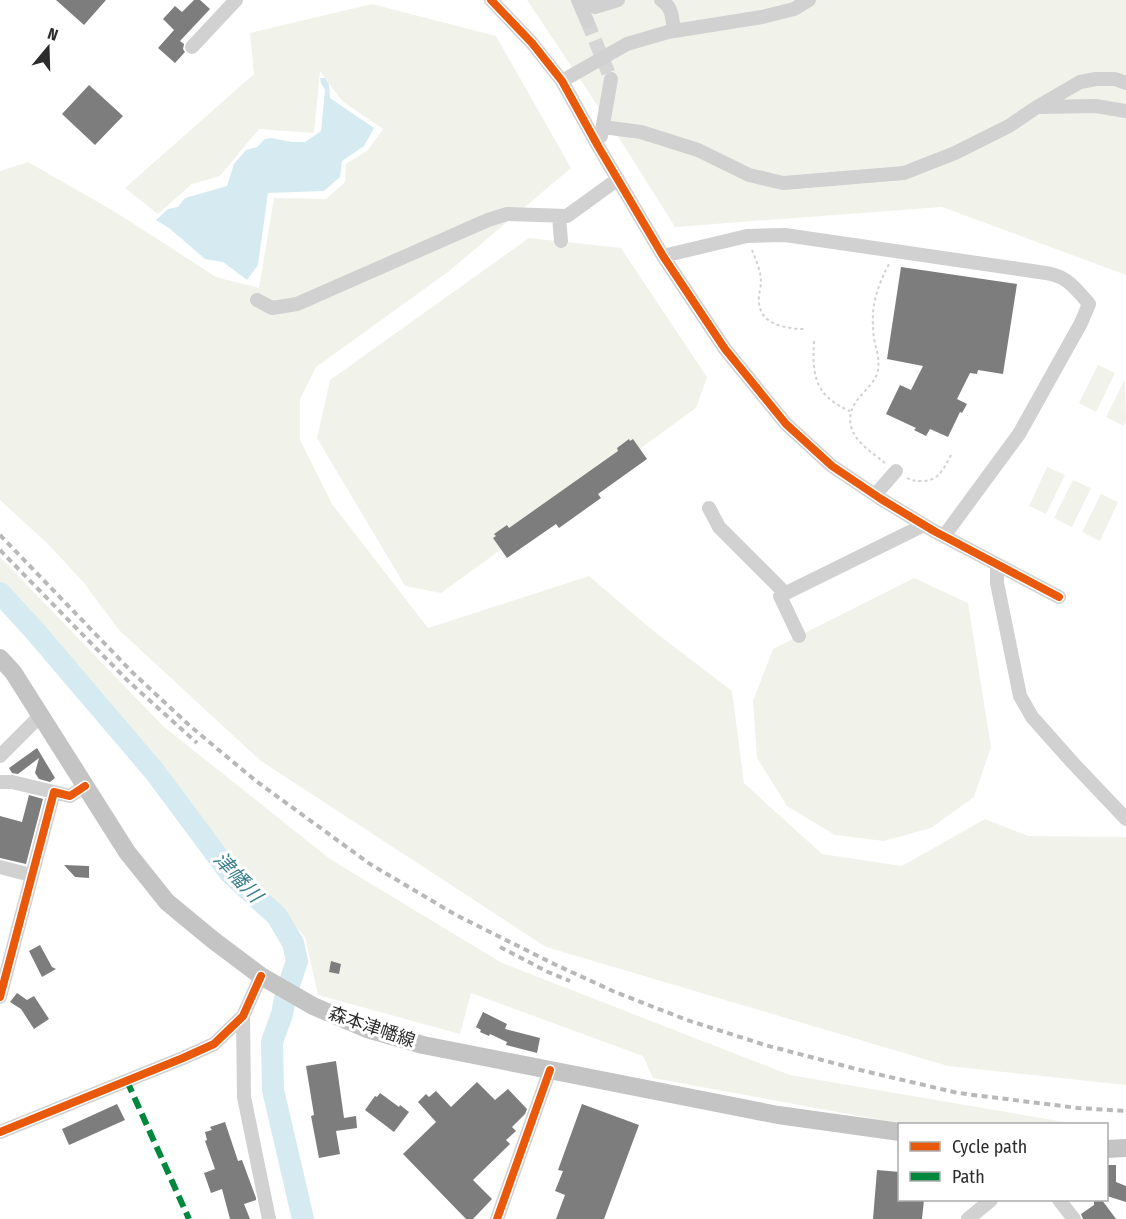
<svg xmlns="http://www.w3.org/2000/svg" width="1126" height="1219" font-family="'Fira Sans Condensed','Noto Sans JP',sans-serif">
<rect width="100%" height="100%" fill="#fff"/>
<path fill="#f1f3ea" d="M527 0H1126V275L942 207 675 227 621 141Z
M372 4 496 36 571 168 448 272 316 367 300 399V440L332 504 428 628 589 576 651 629 732 691 744 783 822 854 902 866 985 819 1028 836 1126 837V1085L948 1066 546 947 261 761 119 630 84 583 48 544 0 500V171L28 162 117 213 216 277 259 288 274 198 326 199 345 182 346 164 368 150 383 129 342 101 320 71 314 133 259 129 220 176 192 184 158 214 125 188 254 74 250 33Z
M529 238 621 248 707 377 696 408 441 593 405 586 317 438 330 380Z
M1098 365 1115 373 1096 412 1079 403Z
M1125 379 1126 421 1124 426 1106 417Z
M1047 467 1065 475 1046 514 1029 506Z
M1073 480 1091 488 1072 527 1054 518Z
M1101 494 1118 502 1100 541 1082 532Z
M0 557 163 726 330 859 502 963 790 1075 1070 1123V1124H914L886 1121 653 1078 643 1056 471 993 460 1034 318 995 305 937 228 852 75 667 0 584Z
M914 578 968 603 991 747 974 797 931 828 884 841 835 835 787 806 757 758 753 701 773 649Z"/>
<path fill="#d6ebf1" d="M320 78H325L329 84 330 98 374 128 364 146 342 161 340 177 324 191 268 193 258 265 247 280 223 262 205 259 169 228 156 220 168 209 178 207 185 198 227 186 234 164 246 150 257 147 265 139 271 138 292 142H305L321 131 325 90 321 83Z"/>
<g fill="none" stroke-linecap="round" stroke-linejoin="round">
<path stroke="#d6ebf1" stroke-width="22" d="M0 593 34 630 155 772 230 873 277 916 293 943 297 961 286 994 282 1014 272 1042 273 1090 303 1219"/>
</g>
<path fill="#7d7d7d" d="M56 0H106L84 25Z
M194 0H200L210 9 180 41 184 44 183 49 185 52 175 63 158 48 174 30 163 19 175 6 182 12Z
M89 85 123 116 95 145 62 114Z
M901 267 1017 284 1003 374 978 370 977 374 970 373 957 399 967 404 962 413 960 412 948 437 930 429 926 436 914 430 916 428 886 414 900 385 911 390 923 366 887 359Z
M629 439 630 441 633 439 647 459 598 494 601 498 559 528 556 524 507 558 493 538 496 536 494 534 507 525 509 528 618 451 617 448Z
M37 748 55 778 50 782 39 779 35 773 39 758 18 774 12 773 9 768Z
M29 795 43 799 26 864 0 858V816L22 822Z
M64 865 89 866V878L75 877Z
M40 945 52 967 56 969 42 977 29 951Z
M331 961 341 964 339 974 329 972Z
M17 993 27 1000 34 996 49 1019 34 1029 21 1009 10 1002Z
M483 1012 507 1024 505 1029 540 1038 537 1053 506 1045 507 1042 490 1034 489 1036 480 1032 481 1030 476 1027Z
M336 1061 344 1118 356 1116 357 1128 336 1131 340 1154 319 1158 311 1116 314 1115 306 1066Z
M477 1082 495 1100 508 1089 527 1109 525 1114 512 1127 516 1131 506 1140 510 1144 473 1180 492 1199 473 1219H466L403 1154 436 1122 418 1102 426 1094 429 1097 436 1091 451 1107Z
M380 1093 399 1107 400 1105 409 1112 394 1132 365 1110 375 1096 377 1097Z
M117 1104 125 1120 69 1145 62 1129Z
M582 1104 639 1125 604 1219H556L565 1195 555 1191 563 1171 558 1170Z
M225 1122 238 1161 242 1160 256 1198V1200L244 1204 250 1219H230L222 1189 211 1193 204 1173 215 1169 205 1141 207 1140 205 1132 212 1130 210 1127Z
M1107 1165H1116V1182L1126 1186V1202L1107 1196Z
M877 1170 900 1172V1200H924L922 1219H873Z
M1094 1200H1102L1116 1219H1083L1081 1214 1094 1205Z"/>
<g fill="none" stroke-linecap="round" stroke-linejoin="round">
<path stroke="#d5d5d5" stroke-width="14" stroke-dasharray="14 7" stroke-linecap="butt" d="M587 21 611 79"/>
<path stroke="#d1d1d1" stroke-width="2" stroke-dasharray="3 3" stroke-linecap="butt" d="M752 250C756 260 761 271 761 282 761 288 758 295 759 301 759 325 787 329 806 329
M814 341C812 376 815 396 850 411
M885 463C873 453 855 443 851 426 845 399 874 391 878 370 880 359 876 349 874 338 870 307 876 289 890 262
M907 478C912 481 916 481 922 481 939 481 944 468 951 455"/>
<path stroke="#d1d1d1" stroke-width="14" d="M491 0 532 43 562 81 598 146 663 256 725 349 786 424 832 466 881 499 934 531 1059 597
M578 0 587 21
M581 0 595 7 618 0
M661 0C673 7 672 19 674 31
M192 47 236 0
M562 81 627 44 668 32 762 17 794 9 809 0
M1039 107 1096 106 1126 111
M603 127 641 132 698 150 749 175 783 183 904 173 955 153 1009 126 1037 107 1080 82 1096 79H1115L1126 83
M601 136 611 79
M559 216 561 241
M663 256 747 236 785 235 1039 272C1065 274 1073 285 1089 304L1081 323 1019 434 944 536
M257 300 272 308 297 304 488 220 507 214 567 216 618 179
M875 495 896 471
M709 508 719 527 785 593
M997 565V583L1020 696 1032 717 1072 762 1126 819
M799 636 780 596 924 525
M0 756 40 716
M0 782H12L54 792
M0 867 23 873
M0 997 54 792 70 796 85 786
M243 1016 244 1097 269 1219
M0 1132 183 1058 214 1044 243 1016 261 976
M1059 1200 1074 1219
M497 1219 550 1070
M968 1219 991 1200"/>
<path stroke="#c4c4c4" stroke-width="18" d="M0 658 13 672 127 852 167 902 213 940 261 976 313 1006 367 1029 423 1045 778 1115 900 1132
M1106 1149 1126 1148"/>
<path stroke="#b8b8b8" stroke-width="4" stroke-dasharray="6 4.5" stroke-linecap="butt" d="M0 535 133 673 190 726 256 781 370 864 456 915 554 964 615 992 687 1020 765 1045 860 1070 958 1093 1078 1108 1126 1111
M0 550 127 680 197 743
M500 947 548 972 570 981"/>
<path stroke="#00873e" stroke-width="6" stroke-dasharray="12 6" stroke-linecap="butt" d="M127 1081 189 1219"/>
<defs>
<path id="cycleway" d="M491 0 532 43 562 81 598 146 663 256 725 349 786 424 832 466 881 499 934 531 1059 597
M0 997 54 792 70 796 85 786
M0 1132 183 1058 214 1044 243 1016 261 976
M497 1219 550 1070"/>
</defs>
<use href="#cycleway" stroke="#fff" stroke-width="11"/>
<use href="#cycleway" stroke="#e8590c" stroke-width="8"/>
</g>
<g text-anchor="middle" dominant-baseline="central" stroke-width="6" stroke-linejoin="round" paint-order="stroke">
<g font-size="18" fill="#2c2c2c" stroke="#fff">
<text transform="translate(372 1027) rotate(19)">森本津幡線</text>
</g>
<g font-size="20" font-style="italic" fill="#397e8e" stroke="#fff">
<text transform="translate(238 877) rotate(47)">津幡川</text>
</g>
</g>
<rect x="898" y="1123" width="210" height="78" fill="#ffffff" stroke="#ababab" stroke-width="1.5"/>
<rect x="910" y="1142" width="30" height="9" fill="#e8590c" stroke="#ababab" stroke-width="1.5"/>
<text x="952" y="1153" font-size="18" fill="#2c2c2c">Cycle path</text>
<rect x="910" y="1172" width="30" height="9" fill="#00873e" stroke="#ababab" stroke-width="1.5"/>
<text x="952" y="1183" font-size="18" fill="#2c2c2c">Path</text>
<g transform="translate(48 48) rotate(19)" stroke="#ffffff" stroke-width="4.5" paint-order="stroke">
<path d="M0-4.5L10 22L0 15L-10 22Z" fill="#2c2c2c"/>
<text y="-9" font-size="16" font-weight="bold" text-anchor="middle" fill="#2c2c2c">N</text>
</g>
</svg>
